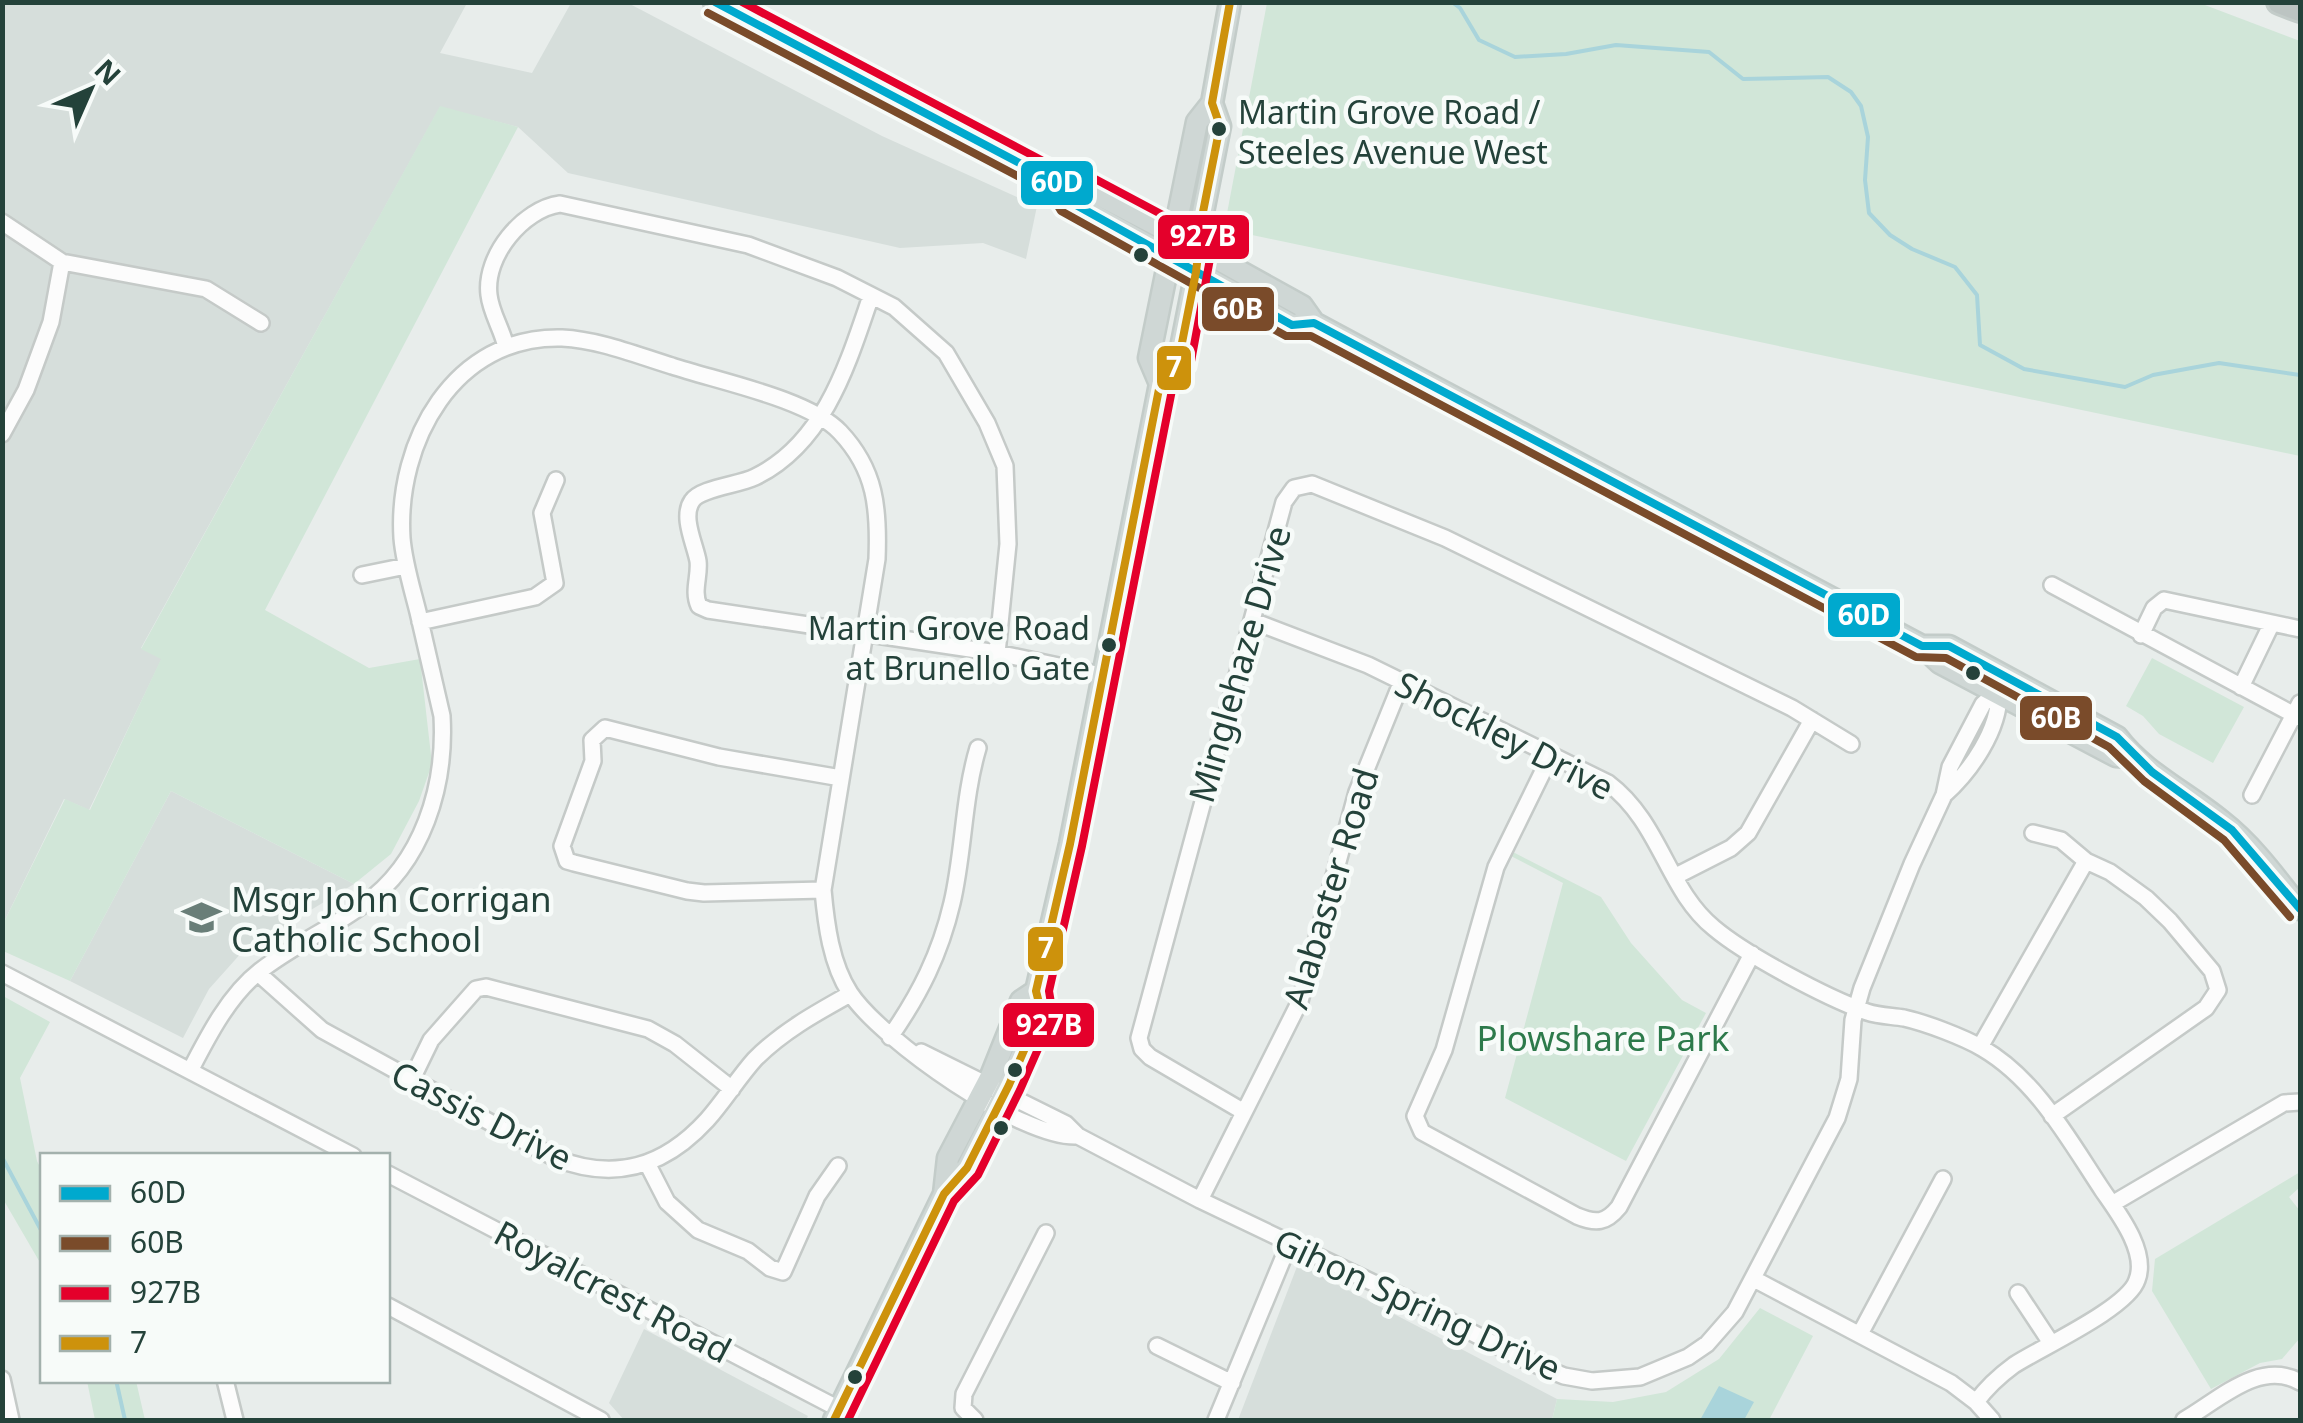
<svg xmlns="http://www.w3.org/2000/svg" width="2303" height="1423" font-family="'Noto Sans',sans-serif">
<rect width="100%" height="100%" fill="#e8edeb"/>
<path fill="#d6dedb" d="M3 3H467L440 53 532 73 571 3H628L882 136 1037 206 1026 259 983 243 900 248 568 173 518 127 440 107 141 648 162 658 89 810 64 799 3 924Z
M171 791 354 884 243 951 209 989 183 1038 70 981Z
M1298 1264 1557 1399 1552 1420H1238Z
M644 1329 808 1416 806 1420H624L609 1403Z"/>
<path fill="#d1e6d8" d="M1267 3 2197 2 2300 41V456L1224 229Z
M440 106 518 127 265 610 369 668 420 659 432 764 419 801 391 854 354 884 171 791 70 981 3 951V924L65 799 90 810 161 659 141 649Z
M2152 658 2244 707 2213 763 2159 734 2143 716 2126 706Z
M1511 851 1601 897 1631 943 1682 1000 1706 1013 1626 1161 1505 1098 1563 883 1509 855Z
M3 996 50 1022 20 1078 37 1161 42 1171V1266L3 1199Z
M2300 1172V1187L2289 1197 2300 1211V1338L2282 1359 2260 1363 2211 1389 2152 1291 2155 1259Z
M1760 1308 1813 1336 1769 1420H1552L1557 1399 1613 1402 1666 1392 1719 1359Z
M87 1381H136L145 1420H95Z"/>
<path fill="#a9d4db" d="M1719 1386 1754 1402 1744 1420H1700Z"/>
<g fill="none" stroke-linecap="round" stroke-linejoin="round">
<path stroke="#a9d4db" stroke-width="4" d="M1452 2 1460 8 1479 40 1515 57 1566 54 1616 45 1709 52 1743 79 1828 77 1851 92 1861 106 1868 137 1865 180 1869 213 1890 235 1912 249 1955 267 1977 295 1980 345 2024 369 2125 387 2153 375 2219 363 2300 375
M2 1157 42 1232
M116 1380 125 1420"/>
<defs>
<path id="minor" d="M2 222 62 262 206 289 261 323
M871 296C848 363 825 443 755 477 739 485 700 488 692 501 681 517 695 544 698 561 700 576 692 591 699 606L708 610 997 653 1101 675
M506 347C502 329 491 313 489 295 484 256 523 209 560 204L748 245 837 278 894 307 946 353 987 423 1005 466 1008 544 997 653
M2 434 26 390 51 322 62 262
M362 575 406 566
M2052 585 2300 718
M1253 621 1368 665 1608 783C1661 823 1667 890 1714 928 1746 955 1827 998 1867 1012 1879 1016 1892 1016 1904 1018 1926 1023 1963 1037 1982 1048 2037 1080 2069 1140 2103 1191 2119 1214 2148 1252 2137 1280 2128 1308 2042 1347 2014 1365 1999 1376 1987 1387 1976 1402
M420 622 535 597 555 583 542 513 556 480
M2141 635 2154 608 2164 600 2300 629
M2241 687 2272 623
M1551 755 1496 867 1444 1050 1415 1116 1422 1132 1577 1216C1596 1224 1606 1223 1619 1207L1752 954
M1944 795C1971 771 1999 730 1999 694
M2252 795 2300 703
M2033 833 2061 840 2086 861 2110 872 2146 898 2170 921 2212 971 2218 990 2206 1008 2052 1116
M1676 876 1731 848 1748 833 1812 720
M823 890 704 893 687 891 574 863 567 861 562 846 593 761 592 740 605 728 719 757 841 778
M2 973 353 1156
M258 973 322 1030 555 1158C615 1182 664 1167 707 1120 724 1101 738 1078 755 1059 783 1031 816 1013 850 994
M890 1037C920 994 940 954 952 903 964 852 963 798 978 748
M1980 1047 2086 861
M921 1052 1066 1124 1078 1136 1200 1200 1405 1298 1527 1361 1564 1376 1592 1381 1640 1377 1688 1357 1707 1344 1735 1312 1837 1118 1849 1079 1853 1020 1862 988 1912 864 1944 795 1950 767 1983 704 2001 688
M190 1071C208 1036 229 995 260 971 292 946 330 929 363 905 423 863 446 786 442 716 434 682 426 647 418 612 412 588 404 563 402 538 396 442 454 335 562 338 600 340 636 355 672 366 717 381 809 399 840 432 876 470 879 509 877 559L823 890C826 924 831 964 850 993 881 1040 1023 1140 1078 1136
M411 1081 431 1040 476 989 486 987 648 1029 675 1044 732 1089
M1244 1112 1150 1057 1142 1049 1139 1038 1284 502 1294 488 1312 484 1445 538 1792 708 1851 744
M648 1165 667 1202 698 1230 748 1251 770 1268 783 1272 817 1196 838 1166
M388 1174 839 1409
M1200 1200 1300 1001 1357 792 1402 681
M2112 1204 2284 1103 2300 1102
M1754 1279 1951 1383 1976 1402 1992 1420
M2018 1293 2051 1343
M388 1306 601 1420
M1860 1334 1943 1179
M1157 1346 1232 1383
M2 1379 11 1420
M225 1380 235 1420
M975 1420 963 1408 964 1394 1046 1233
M1216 1420 1289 1244
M2184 1420C2219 1400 2260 1359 2300 1382"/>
<path id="major" d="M714 2 989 149 1059 184 1076 183 1158 226 1302 306 1314 323 1355 345 1922 646 1940 663 2116 756 2131 757
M1059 184 1067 200 1292 325 1314 323
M1160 384 1149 358 1197 122 1212 103 1230 2
M1922 646H1949L2117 737C2143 772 2187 793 2221 821 2252 845 2276 878 2300 909
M944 1194 948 1158 991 1076 1021 1001 1036 991
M834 1420 944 1194 967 1168 1009 1085 1041 1011 1036 991 1070 844 1160 384 1178 363 1196 272 1203 212 1220 126 1212 103"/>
<path id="highway" d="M2279 2 2300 10"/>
</defs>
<use href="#minor" stroke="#c5cac8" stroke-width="20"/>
<use href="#major" stroke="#c3ccc9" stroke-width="25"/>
<use href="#highway" stroke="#c3ccc9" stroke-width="28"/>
<use href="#minor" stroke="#fcfcfc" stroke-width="15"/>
<use href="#major" stroke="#cfd7d5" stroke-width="20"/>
<use href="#highway" stroke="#bcc4c2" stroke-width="22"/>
<defs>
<path id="bus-1" d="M715 2 1059 184 1067 200 1292 325 1314 323 1922 646H1949L2117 737 2152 772 2232 830 2300 909"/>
<path id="bus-2" d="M708 13 1050 193 1061 211 1286 336H1311L1916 657 1946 658 2109 747 2144 781 2224 840 2290 917"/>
<path id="bus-3" d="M742 2 1062 171 1082 172 1206 238 1212 248 1190 367 1172 390 1082 846 1049 991 1053 1015 1020 1090 978 1175 954 1201 848 1420"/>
<path id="bus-4" d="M834 1420 944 1194 967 1168 1009 1085 1041 1011 1036 991 1070 844 1160 384 1178 363 1196 272 1203 212 1220 126 1212 103 1230 2"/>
</defs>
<use href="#bus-1" stroke="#f7fbf9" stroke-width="15"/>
<use href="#bus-2" stroke="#f7fbf9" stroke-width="15"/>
<use href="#bus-3" stroke="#f7fbf9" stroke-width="15"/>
<use href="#bus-4" stroke="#f7fbf9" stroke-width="15"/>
<use href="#bus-1" stroke="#00a9ce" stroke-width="8"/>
<use href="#bus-2" stroke="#7a4b2a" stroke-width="8"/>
<use href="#bus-3" stroke="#e4002b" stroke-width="8"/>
<use href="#bus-4" stroke="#cd920c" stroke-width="8"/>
</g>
<defs>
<symbol id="school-bare" viewBox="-9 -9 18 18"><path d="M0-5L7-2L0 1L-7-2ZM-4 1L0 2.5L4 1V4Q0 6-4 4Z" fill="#697e78" stroke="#f7fbf9" stroke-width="2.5" paint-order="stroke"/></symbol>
</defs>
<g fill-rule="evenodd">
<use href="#school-bare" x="174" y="890" width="55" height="55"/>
</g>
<g fill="#24423a" stroke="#f7fbf9" stroke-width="4">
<circle cx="1219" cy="129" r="9"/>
<circle cx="1141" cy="255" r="9"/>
<circle cx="1109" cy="645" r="9"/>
<circle cx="1973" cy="673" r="9"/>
<circle cx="1015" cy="1070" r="9"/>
<circle cx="1001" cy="1128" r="9"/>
<circle cx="855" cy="1377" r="9"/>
</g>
<g text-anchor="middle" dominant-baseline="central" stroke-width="9" stroke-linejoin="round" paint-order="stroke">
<g font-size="32" fill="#24423a" stroke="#f7fbf9" text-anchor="start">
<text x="1238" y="111">Martin Grove Road /<tspan x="1238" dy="40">Steeles Avenue West</tspan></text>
<text x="1090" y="627" text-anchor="end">Martin Grove Road<tspan x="1090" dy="40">at Brunello Gate</tspan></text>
</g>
<g font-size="35" fill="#24423a" stroke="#f7fbf9">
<text transform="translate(1239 664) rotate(-74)">Minglehaze Drive</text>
<text transform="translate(1505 735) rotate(27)">Shockley Drive</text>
<text transform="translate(1330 888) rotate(-73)">Alabaster Road</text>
<text transform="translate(482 1115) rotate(27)">Cassis Drive</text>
<text transform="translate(613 1291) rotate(28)">Royalcrest Road</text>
<text transform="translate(1418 1304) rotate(25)">Gihon Spring Drive</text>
</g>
<g font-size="35" fill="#24423a" stroke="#f7fbf9" text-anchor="start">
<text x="231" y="898">Msgr John Corrigan<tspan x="231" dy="40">Catholic School</tspan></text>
</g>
<g font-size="35" fill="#2d7a4b" stroke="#f7fbf9">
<text x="1603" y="1037">Plowshare Park</text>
</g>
</g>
<g stroke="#f7fbf9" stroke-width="4">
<rect x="1019" y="159" width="76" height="48" rx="10" fill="#00a9ce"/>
<rect x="1156" y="213" width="95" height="48" rx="10" fill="#e4002b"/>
<rect x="1200" y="285" width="76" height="48" rx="10" fill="#7a4b2a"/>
<rect x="1155" y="344" width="38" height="48" rx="10" fill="#cd920c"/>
<rect x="1826" y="591" width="76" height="48" rx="10" fill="#00a9ce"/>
<rect x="2018" y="694" width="76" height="48" rx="10" fill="#7a4b2a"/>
<rect x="1026" y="925" width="39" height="48" rx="10" fill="#cd920c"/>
<rect x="1001" y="1001" width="95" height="48" rx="10" fill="#e4002b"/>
</g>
<g font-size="28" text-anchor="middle" font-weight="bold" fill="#fff">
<text x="1057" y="192">60D</text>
<text x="1203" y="246">927B</text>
<text x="1238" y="319">60B</text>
<text x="1174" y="377">7</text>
<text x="1864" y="625">60D</text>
<text x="2056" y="728">60B</text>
<text x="1046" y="958">7</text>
<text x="1049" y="1035">927B</text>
</g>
<rect width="2303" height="1423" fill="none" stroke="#24423a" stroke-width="10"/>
<rect x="40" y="1153" width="350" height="230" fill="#f7fbf9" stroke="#a3b1ad" stroke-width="2.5"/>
<rect x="60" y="1186" width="50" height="15" fill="#00a9ce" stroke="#a3b1ad" stroke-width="2.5"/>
<text x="130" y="1203" font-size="30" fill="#24423a">60D</text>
<rect x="60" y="1236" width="50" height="15" fill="#7a4b2a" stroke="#a3b1ad" stroke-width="2.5"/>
<text x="130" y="1253" font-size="30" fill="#24423a">60B</text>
<rect x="60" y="1286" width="50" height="15" fill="#e4002b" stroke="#a3b1ad" stroke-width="2.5"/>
<text x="130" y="1303" font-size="30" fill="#24423a">927B</text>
<rect x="60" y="1336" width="50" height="15" fill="#cd920c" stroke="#a3b1ad" stroke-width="2.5"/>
<text x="130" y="1353" font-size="30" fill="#24423a">7</text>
<g transform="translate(90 90) rotate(45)" stroke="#f7fbf9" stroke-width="8" paint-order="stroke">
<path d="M0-8L18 38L0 25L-18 38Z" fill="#24423a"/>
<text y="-15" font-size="28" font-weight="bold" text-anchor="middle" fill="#24423a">N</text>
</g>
</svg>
